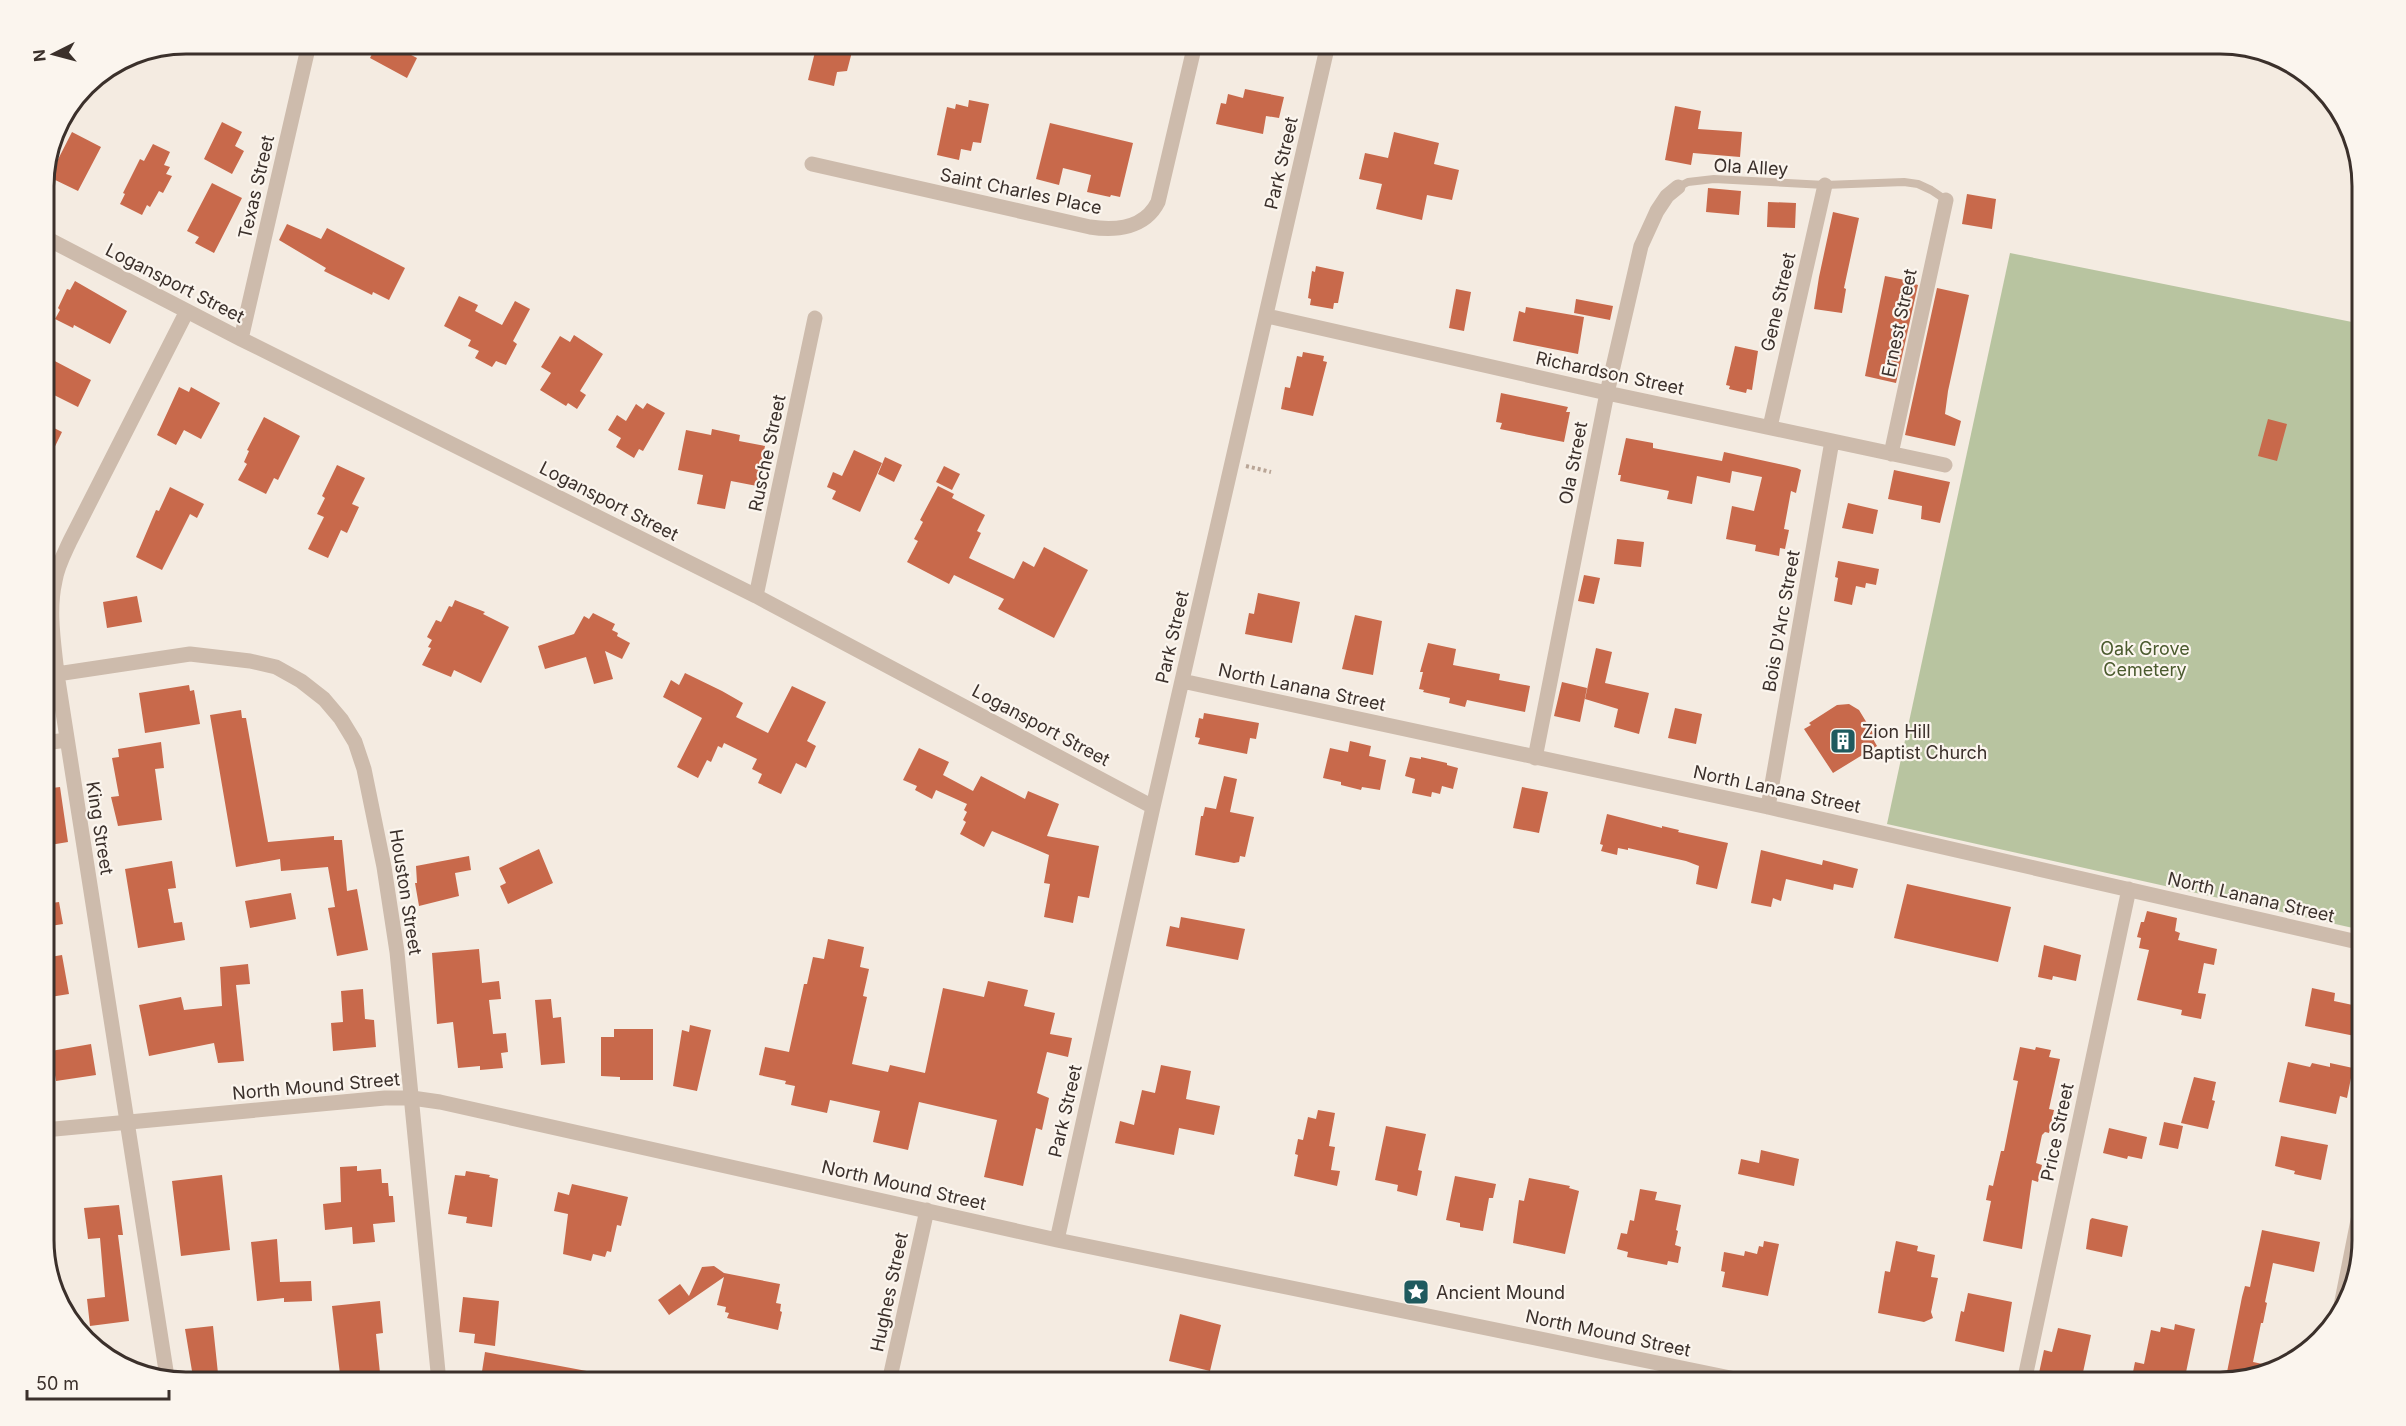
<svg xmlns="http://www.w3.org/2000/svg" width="2406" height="1426" font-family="Inter,sans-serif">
<rect width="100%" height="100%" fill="#f4ebe1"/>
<path fill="#b8c4a0" d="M2010 253 2362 324V930L1887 824Z"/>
<path fill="#c8694b" d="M377 44H390L417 58 407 78 370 58Z
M817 44H854L847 71 837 72 834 86 808 80Z
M1245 89 1284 97 1279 118 1266 116 1263 134 1216 124 1221 103 1226 104 1228 94 1243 98Z
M969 100 989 104 981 143 973 142 971 151 961 149 959 160 937 155 947 107 955 109 956 104 968 107Z
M1675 106 1701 111 1698 129 1742 132 1740 157 1693 153 1691 165 1665 160Z
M222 122 242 132 235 146 244 151 232 174 204 159Z
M1050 123 1133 143 1120 197 1111 195 1110 197 1087 192 1091 175 1063 168 1059 185 1036 179Z
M72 132 101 147 78 191 49 177Z
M1394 132 1439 143 1434 164 1459 170 1452 200 1427 195 1422 220 1376 209 1382 184 1359 179 1365 153 1388 158Z
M153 144 170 152 164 165 170 167 166 174 172 176 163 193 159 191 150 207 147 205 142 215 120 204 125 194 123 193 140 159 144 161Z
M212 183 242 198 214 253 195 243 199 237 187 231Z
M1708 188 1741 191 1739 215 1706 212Z
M1967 194 1996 199 1992 229 1962 224Z
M1768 202 1796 203 1795 228 1767 227Z
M1833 212 1859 218 1844 288 1846 289 1842 313 1814 309 1819 277Z
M287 224 321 239 327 228 405 268 389 300 373 292 372 295 324 271 326 268 279 240Z
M1316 266 1344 272 1338 303H1334L1333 309 1310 305 1311 299 1308 298 1312 271 1315 272Z
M1885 276 1915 282V284L1918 285 1896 383 1865 376Z
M75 281 127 311 110 344 74 325 73 328 55 319 60 310 58 308 67 289 70 290Z
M1937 288 1969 295 1948 391 1945 414 1961 421 1955 446 1905 435Z
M1456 289 1471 292 1464 331 1449 328Z
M459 296 478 305 475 311 502 325 515 301 530 309 513 341 517 344 506 365 496 361 492 367 475 358 479 351 468 346 471 340 444 326Z
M1576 299 1613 306 1610 320 1574 313Z
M1526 307 1584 317 1578 354 1513 341 1519 311 1525 313Z
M574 335 603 354 580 391 586 395 577 409 568 403 566 406 540 390 551 373 541 367 560 336 570 342Z
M1735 346 1758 351 1752 390 1747 389 1746 393 1729 389 1730 386 1726 385Z
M1303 352 1324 356 1323 361 1327 362 1313 416 1281 409 1285 387 1290 388 1297 356 1302 357Z
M49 358 91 380 78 407 44 390V367Z
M179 387 189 392 191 387 220 403 201 439 184 430 176 445 157 435Z
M1501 393 1568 407 1566 412H1570L1564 442 1500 429 1502 423 1496 422Z
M647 403 665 413 643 451 639 449 634 458 616 447 621 438 608 430 617 415 626 421 636 404 643 409Z
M264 417 300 436 278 480 274 478 266 494 238 480 247 464 244 462 249 451 247 450Z
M2268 419 2287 424 2277 461 2258 456Z
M44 423 62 432 44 469Z
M712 429 740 435 739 441 765 446 757 486 731 481 725 509 697 504 703 475 678 470 686 430 711 435Z
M1626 438 1653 443V448L1722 461 1724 452 1797 468 1801 470 1796 493 1791 491 1784 529 1789 530 1785 549 1780 548 1779 556 1755 551 1756 545 1726 539 1732 506 1754 511 1762 477 1732 471 1730 483 1697 476 1692 504 1667 499 1669 491 1620 481 1621 475H1618Z
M854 450 882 463 860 512 832 499 836 491 827 487 833 472 842 476Z
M885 457 902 465 894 482 878 474Z
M337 465 365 478 352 504 359 507 347 533 341 530 328 558 308 549 324 517 317 514 325 498 322 496Z
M944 466 960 474 952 490 936 482Z
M1894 470 1950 482 1940 523 1921 519 1922 506 1888 499Z
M938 486 954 494 952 498 985 515 977 531 981 533 969 558 1014 579 1023 561 1034 567 1044 547 1088 570 1054 638 998 609 1004 599 954 575 949 584 907 562 918 541 914 539 923 522 920 520Z
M170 487 204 504 197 518 190 514 162 570 136 557 156 510 159 511Z
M1848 503 1878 510 1873 534 1842 528Z
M1617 539 1644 542 1641 567 1614 564Z
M1838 561 1879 569 1876 585 1866 583 1865 588 1856 586 1852 605 1834 601 1838 578 1835 577Z
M1584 575 1600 578 1594 604 1578 601Z
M1258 593 1300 602 1292 643 1245 634 1249 613 1254 614Z
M137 596 142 622 107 628 103 602Z
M455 600 485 612 483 614 509 627 481 683 454 670 451 677 422 665 431 648 428 647 432 640 427 637 436 620 441 622 449 606 452 607Z
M593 613 615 624 612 630 618 633 617 636 630 643 622 659 605 651 613 679 594 684 586 657 545 669 538 646 574 634 584 616 589 619Z
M1355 615 1382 621 1373 675 1342 669Z
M1428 643 1456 649 1453 665 1500 674 1499 680 1530 686 1525 712 1467 700 1465 707 1449 703 1450 698 1423 692 1424 690 1419 689 1423 672H1420Z
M1596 648 1612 652 1605 683 1649 693 1639 734 1614 727 1618 709 1585 699Z
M685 673 722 691 743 703 736 717 768 733 792 686 826 702 807 741 816 746 806 768 796 763 781 794 758 783 762 774 752 769 757 759 724 743 722 748 718 746 711 762 707 760 698 778 677 767 702 718 663 697 671 680 679 685Z
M1562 682 1587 688 1580 722 1554 716Z
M189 685 190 691 194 690 200 724 145 733 139 693Z
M1849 704 1859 710 1876 738 1873 739 1877 746 1833 773 1804 729 1811 725 1809 723 1837 705Z
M1675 708 1702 714 1696 744 1668 738Z
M241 710 242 718H246L268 842 334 836V840H342L347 891 357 889 368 950 337 956 328 908 335 907 328 867 281 871 280 859 236 867 210 715Z
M1204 713 1259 723 1256 739 1250 738 1247 754 1198 744 1200 738 1195 737 1199 718 1203 719Z
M1350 741 1371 746 1369 756 1386 760 1380 790 1362 787 1361 790 1341 785V782L1323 778 1330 748 1348 752Z
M161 742 164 768 155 769 162 820 118 826 111 797 119 796 112 758 119 757 118 749Z
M919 748 949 762 943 775 973 791 981 776 1025 799 1028 791 1059 804 1047 836 1099 846 1089 898 1078 896 1073 923 1044 917 1050 884 1044 883 1049 855 992 831 984 847 960 834 966 822 963 820 967 812 964 810 967 804 936 790 932 799 915 790 917 786 903 780Z
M1410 757 1421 759V757L1447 763V765L1458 768 1453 789 1442 786 1440 794 1432 792 1431 797 1412 793 1415 779 1405 776Z
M1224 776 1237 779 1230 812 1254 817 1245 857 1240 856 1239 862 1234 863 1195 855 1201 816H1203L1205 807 1216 809Z
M60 787 68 842 44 846V789Z
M1522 787 1548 792 1539 833 1513 828Z
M1607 814 1662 828V826L1679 830 1678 832 1728 843 1717 889 1696 884 1699 866 1686 861 1628 848V850L1618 848 1617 855 1601 851 1603 845 1600 844Z
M539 849 553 883 508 904 500 886 506 883 499 868Z
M1761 850 1822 865 1823 860 1858 869 1853 888 1834 884 1833 890 1786 879 1781 901 1773 898 1771 907 1751 903Z
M469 856 471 870 455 873 459 896 419 906 415 883H417L416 866Z
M172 861 176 888 168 889 174 923 182 922 185 940 138 948 125 869Z
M1907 884 2011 907 1998 962 1894 938Z
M291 893 296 919 250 928 245 901Z
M59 902 63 924 44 927V904Z
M2147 911 2177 918 2175 931 2180 933 2178 940 2217 949 2214 965 2204 963 2198 993 2206 994 2201 1019 2181 1015 2182 1010 2137 1000 2149 950 2139 948 2141 938 2137 937 2141 922H2144Z
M1181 917 1245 929 1238 960 1166 946 1170 926 1179 928Z
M828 939 864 947 860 967 869 969 863 996 867 997 852 1064 888 1072 890 1065 925 1073 943 988 984 997 988 981 1028 990 1024 1006 1055 1013 1050 1034 1072 1038 1068 1057 1047 1052 1037 1093 1049 1098 1042 1130 1036 1128 1023 1186 984 1177 997 1120 919 1102 908 1150 873 1142 880 1111 830 1100 827 1113 791 1105 795 1086 785 1084 786 1081 759 1075 765 1047 789 1052 804 984H807L813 957 824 959Z
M2044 945 2081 955 2076 981 2053 976 2052 980 2038 977Z
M479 949 482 983 499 981 501 999 489 1000 493 1034 506 1033 508 1052 501 1053 503 1068 480 1070V1066L458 1068 453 1022 437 1024 432 953Z
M62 955 69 994 44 998V958Z
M248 964 250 984 236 985 244 1061 218 1063 214 1043 149 1056 139 1005 181 997 184 1010 222 1006 220 967Z
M2312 988 2335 993 2334 1001 2362 1007 2360 1037 2305 1026Z
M363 989 365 1019 374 1020 376 1047 333 1051 331 1023 343 1022 341 991Z
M551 999 553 1018 561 1017 565 1063 541 1065 535 1000Z
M690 1025 711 1030 697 1091 673 1086 682 1030 689 1032Z
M614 1029H653V1080H620V1077L601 1076V1037H614Z
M91 1044 96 1075 56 1081 51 1051Z
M2020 1047 2035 1050 2036 1047 2051 1050 2049 1057 2060 1059 2049 1109 2054 1110 2049 1133 2045 1132 2042 1135 2036 1163 2042 1165 2038 1182 2032 1180 2022 1249 1983 1241 1991 1201 1986 1200 1989 1185 1993 1186 2001 1151H2004L2018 1081 2013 1080Z
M2288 1062 2310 1067 2312 1063 2330 1067V1063L2353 1068 2347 1098 2340 1096 2336 1114 2279 1102Z
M1161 1065 1191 1071 1186 1099 1220 1106 1214 1135 1179 1128 1174 1155 1115 1143 1120 1121 1134 1125 1142 1090 1155 1093Z
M2194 1077 2216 1082 2212 1100 2215 1101 2208 1129 2181 1123Z
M1318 1110 1335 1113 1329 1146 1335 1147 1331 1170 1340 1171 1337 1186 1294 1176 1298 1155 1295 1154 1298 1139 1303 1140 1308 1117 1316 1119Z
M2164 1122 2183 1126 2178 1149 2159 1145Z
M1386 1126 1426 1134 1418 1170 1422 1171 1417 1196 1397 1191 1398 1185 1375 1180Z
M2109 1128 2147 1137 2142 1159 2128 1156 2127 1159 2103 1153Z
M2281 1136 2328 1145 2321 1180 2294 1174 2295 1171 2275 1166Z
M1761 1150 1799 1159 1794 1186 1738 1174 1741 1159 1759 1163Z
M357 1166V1171L381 1169 382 1183H388L389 1196H393L395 1222 373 1224 375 1242 353 1244 352 1227 325 1230 323 1204 341 1202 340 1167Z
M466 1171 490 1175 489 1177 498 1179 492 1227 466 1223 467 1217 448 1214 455 1175 465 1176Z
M222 1175 230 1250 181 1256 172 1181Z
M1455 1176 1496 1184 1493 1198H1489L1483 1231 1460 1227V1223L1446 1220Z
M1529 1178 1570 1186 1569 1188 1579 1191 1565 1254 1513 1243 1519 1200 1524 1201Z
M572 1184 628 1197 621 1226 617 1225 611 1252 607 1251 605 1257 593 1254 591 1261 563 1254 568 1214 554 1211 558 1192 569 1195Z
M1640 1189 1657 1192 1655 1200 1681 1205 1676 1230 1678 1231 1675 1245 1681 1247 1678 1263 1668 1261 1667 1265 1627 1257 1628 1252 1617 1249 1621 1233 1627 1234 1630 1220 1634 1221Z
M119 1205 123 1235H118L129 1321 90 1326 87 1299 105 1297 100 1238 88 1239 84 1208Z
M2092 1218 2128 1226 2122 1257 2086 1249 2090 1220Z
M2262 1230 2320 1242 2314 1272 2273 1263 2265 1302 2267 1303 2263 1323H2261L2253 1362 2277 1367 2235 1379 2226 1377 2242 1297 2245 1286 2250 1287Z
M277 1239 280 1282 311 1281 312 1301 284 1302V1298L257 1301 251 1242Z
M1764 1241 1779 1244 1768 1296 1722 1287 1725 1272 1721 1271 1724 1252 1744 1256 1745 1251 1757 1254 1759 1246 1763 1247Z
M1896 1241 1918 1246 1917 1251 1935 1255 1931 1277 1938 1278 1931 1312 1933 1318 1924 1322 1878 1313 1885 1271 1890 1272Z
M714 1266 724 1273 780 1284 776 1303 781 1304 780 1311 782 1312 778 1330 727 1318 729 1313 725 1312 726 1307 717 1305 724 1277 669 1315 658 1300 680 1284 689 1296 702 1267Z
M1968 1293 2012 1302 2004 1352 1955 1341 1961 1311 1964 1312Z
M463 1297 499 1301 495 1346 474 1343 475 1334 459 1332Z
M380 1301 383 1333 376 1334 381 1383H341L332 1306Z
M1180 1314 1221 1325 1210 1371 1169 1361Z
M2175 1324 2195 1329 2184 1382H2131L2135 1362 2144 1364 2151 1330 2160 1332 2161 1327 2174 1330Z
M213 1326 219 1383H194L185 1329Z
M2058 1328 2091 1335 2082 1377 2072 1375 2071 1382H2037L2044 1350 2052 1352Z
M485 1352 608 1375 607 1383H502L481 1378Z"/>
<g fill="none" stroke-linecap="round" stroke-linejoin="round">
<path stroke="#b9a596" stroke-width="4" stroke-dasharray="3 3" stroke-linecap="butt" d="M1246 466 1271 472"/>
<path stroke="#cdbbac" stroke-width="8" d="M1678 187 1688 182 1714 179 1825 185 1904 182 1918 184 1931 190 1946 200"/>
<path stroke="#cdbbac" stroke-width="15" d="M812 164 1090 227C1116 231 1145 228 1158 202L1195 44
M44 237 241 339 756 596 1153 807
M1267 316 1607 393 1945 465
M241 339 309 44
M1770 427 1825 185
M1891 454 1946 200
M756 596 815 318
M57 674 190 654 250 661 276 667 301 681 324 699 341 719 355 742 364 769 384 867 397 952 439 1382
M1182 681 1768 807 2362 943
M44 743 67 740
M1535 758 1607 393 1641 246 1657 211 1667 196 1678 187
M1768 807 1832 441
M44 1130 385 1098H412L440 1102 1057 1240 1750 1382
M1057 1240 1153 807 1328 44
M2339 1316 2362 1200
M167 1377 57 674C54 644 48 611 55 581 57 567 64 554 70 541L187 311
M889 1382 927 1210
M2024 1382 2129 889"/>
</g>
<defs>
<symbol id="building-square" viewBox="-11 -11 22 22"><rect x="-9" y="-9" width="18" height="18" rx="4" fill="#1f5a5e" stroke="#fbf5ee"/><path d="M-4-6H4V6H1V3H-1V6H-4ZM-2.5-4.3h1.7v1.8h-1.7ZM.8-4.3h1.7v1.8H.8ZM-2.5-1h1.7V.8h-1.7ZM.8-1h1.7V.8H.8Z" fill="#fff"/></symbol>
<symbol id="sight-square" viewBox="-11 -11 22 22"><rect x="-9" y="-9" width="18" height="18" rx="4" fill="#1f5a5e" stroke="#fbf5ee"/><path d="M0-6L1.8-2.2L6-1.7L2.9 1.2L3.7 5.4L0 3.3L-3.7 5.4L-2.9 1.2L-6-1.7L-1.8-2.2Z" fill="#fff"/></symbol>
</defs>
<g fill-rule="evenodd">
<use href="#building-square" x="1828" y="726" width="30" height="30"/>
<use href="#sight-square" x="1401" y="1277" width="30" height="30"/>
</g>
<g text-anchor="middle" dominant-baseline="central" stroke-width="4.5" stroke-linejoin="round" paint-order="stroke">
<g font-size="18" fill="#3b302b" stroke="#fbf5ee">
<text transform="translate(1281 163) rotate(-77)">Park Street</text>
<text transform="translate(1751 167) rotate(3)">Ola Alley</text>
<text transform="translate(256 187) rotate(-77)">Texas Street</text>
<text transform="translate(1021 191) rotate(12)">Saint Charles Place</text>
<text transform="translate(175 283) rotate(27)">Logansport Street</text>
<text transform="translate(1778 302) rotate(-77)">Gene Street</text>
<text transform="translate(1899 323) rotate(-78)">Ernest Street</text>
<text transform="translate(1610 373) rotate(12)">Richardson Street</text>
<text transform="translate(767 453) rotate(-78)">Rusche Street</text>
<text transform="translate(1573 463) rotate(-79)">Ola Street</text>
<text transform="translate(609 501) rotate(27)">Logansport Street</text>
<text transform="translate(1781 621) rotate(-80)">Bois D'Arc Street</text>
<text transform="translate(1172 637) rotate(-77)">Park Street</text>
<text transform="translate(1302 687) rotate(12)">North Lanana Street</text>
<text transform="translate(1041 725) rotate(28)">Logansport Street</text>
<text transform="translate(1777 789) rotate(12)">North Lanana Street</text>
<text transform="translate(100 828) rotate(81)">King Street</text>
<text transform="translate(406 892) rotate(81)">Houston Street</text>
<text transform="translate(2251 897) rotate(13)">North Lanana Street</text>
<text transform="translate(316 1086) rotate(-5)">North Mound Street</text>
<text transform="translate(1065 1111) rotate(-77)">Park Street</text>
<text transform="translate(2057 1132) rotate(-78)">Price Street</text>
<text transform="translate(904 1185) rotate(13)">North Mound Street</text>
<text transform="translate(889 1292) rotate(-78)">Hughes Street</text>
<text transform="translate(1608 1333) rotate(12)">North Mound Street</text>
</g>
<g font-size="18" fill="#4a5a2e" stroke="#fbf5ee">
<text x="2145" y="648">Oak Grove<tspan x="2145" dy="21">Cemetery</tspan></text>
</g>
<g font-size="18" fill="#3b302b" stroke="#fbf5ee" text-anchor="start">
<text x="1862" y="731">Zion Hill<tspan x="1862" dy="21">Baptist Church</tspan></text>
<text x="1436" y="1292">Ancient Mound</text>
</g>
</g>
<path d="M0 0H2406V1426H0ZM186 54H2220A132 132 0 0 1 2352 186V1240A132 132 0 0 1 2220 1372H186A132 132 0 0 1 54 1240V186A132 132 0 0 1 186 54Z" fill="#fbf5ee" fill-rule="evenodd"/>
<path fill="none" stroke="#3b302b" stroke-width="3" d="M186 54H2220A132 132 0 0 1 2352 186V1240A132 132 0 0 1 2220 1372H186A132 132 0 0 1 54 1240V186A132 132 0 0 1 186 54Z"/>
<g transform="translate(54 54) rotate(264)" stroke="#fbf5ee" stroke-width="4.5" paint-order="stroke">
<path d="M0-4.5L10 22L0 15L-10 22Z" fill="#3b302b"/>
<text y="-9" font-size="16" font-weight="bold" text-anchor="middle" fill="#3b302b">N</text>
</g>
<path d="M27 1390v9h142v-9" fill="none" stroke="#3b302b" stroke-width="3"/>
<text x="36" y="1390" font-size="18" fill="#3b302b" stroke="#fbf5ee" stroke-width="4.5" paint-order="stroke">50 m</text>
</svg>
